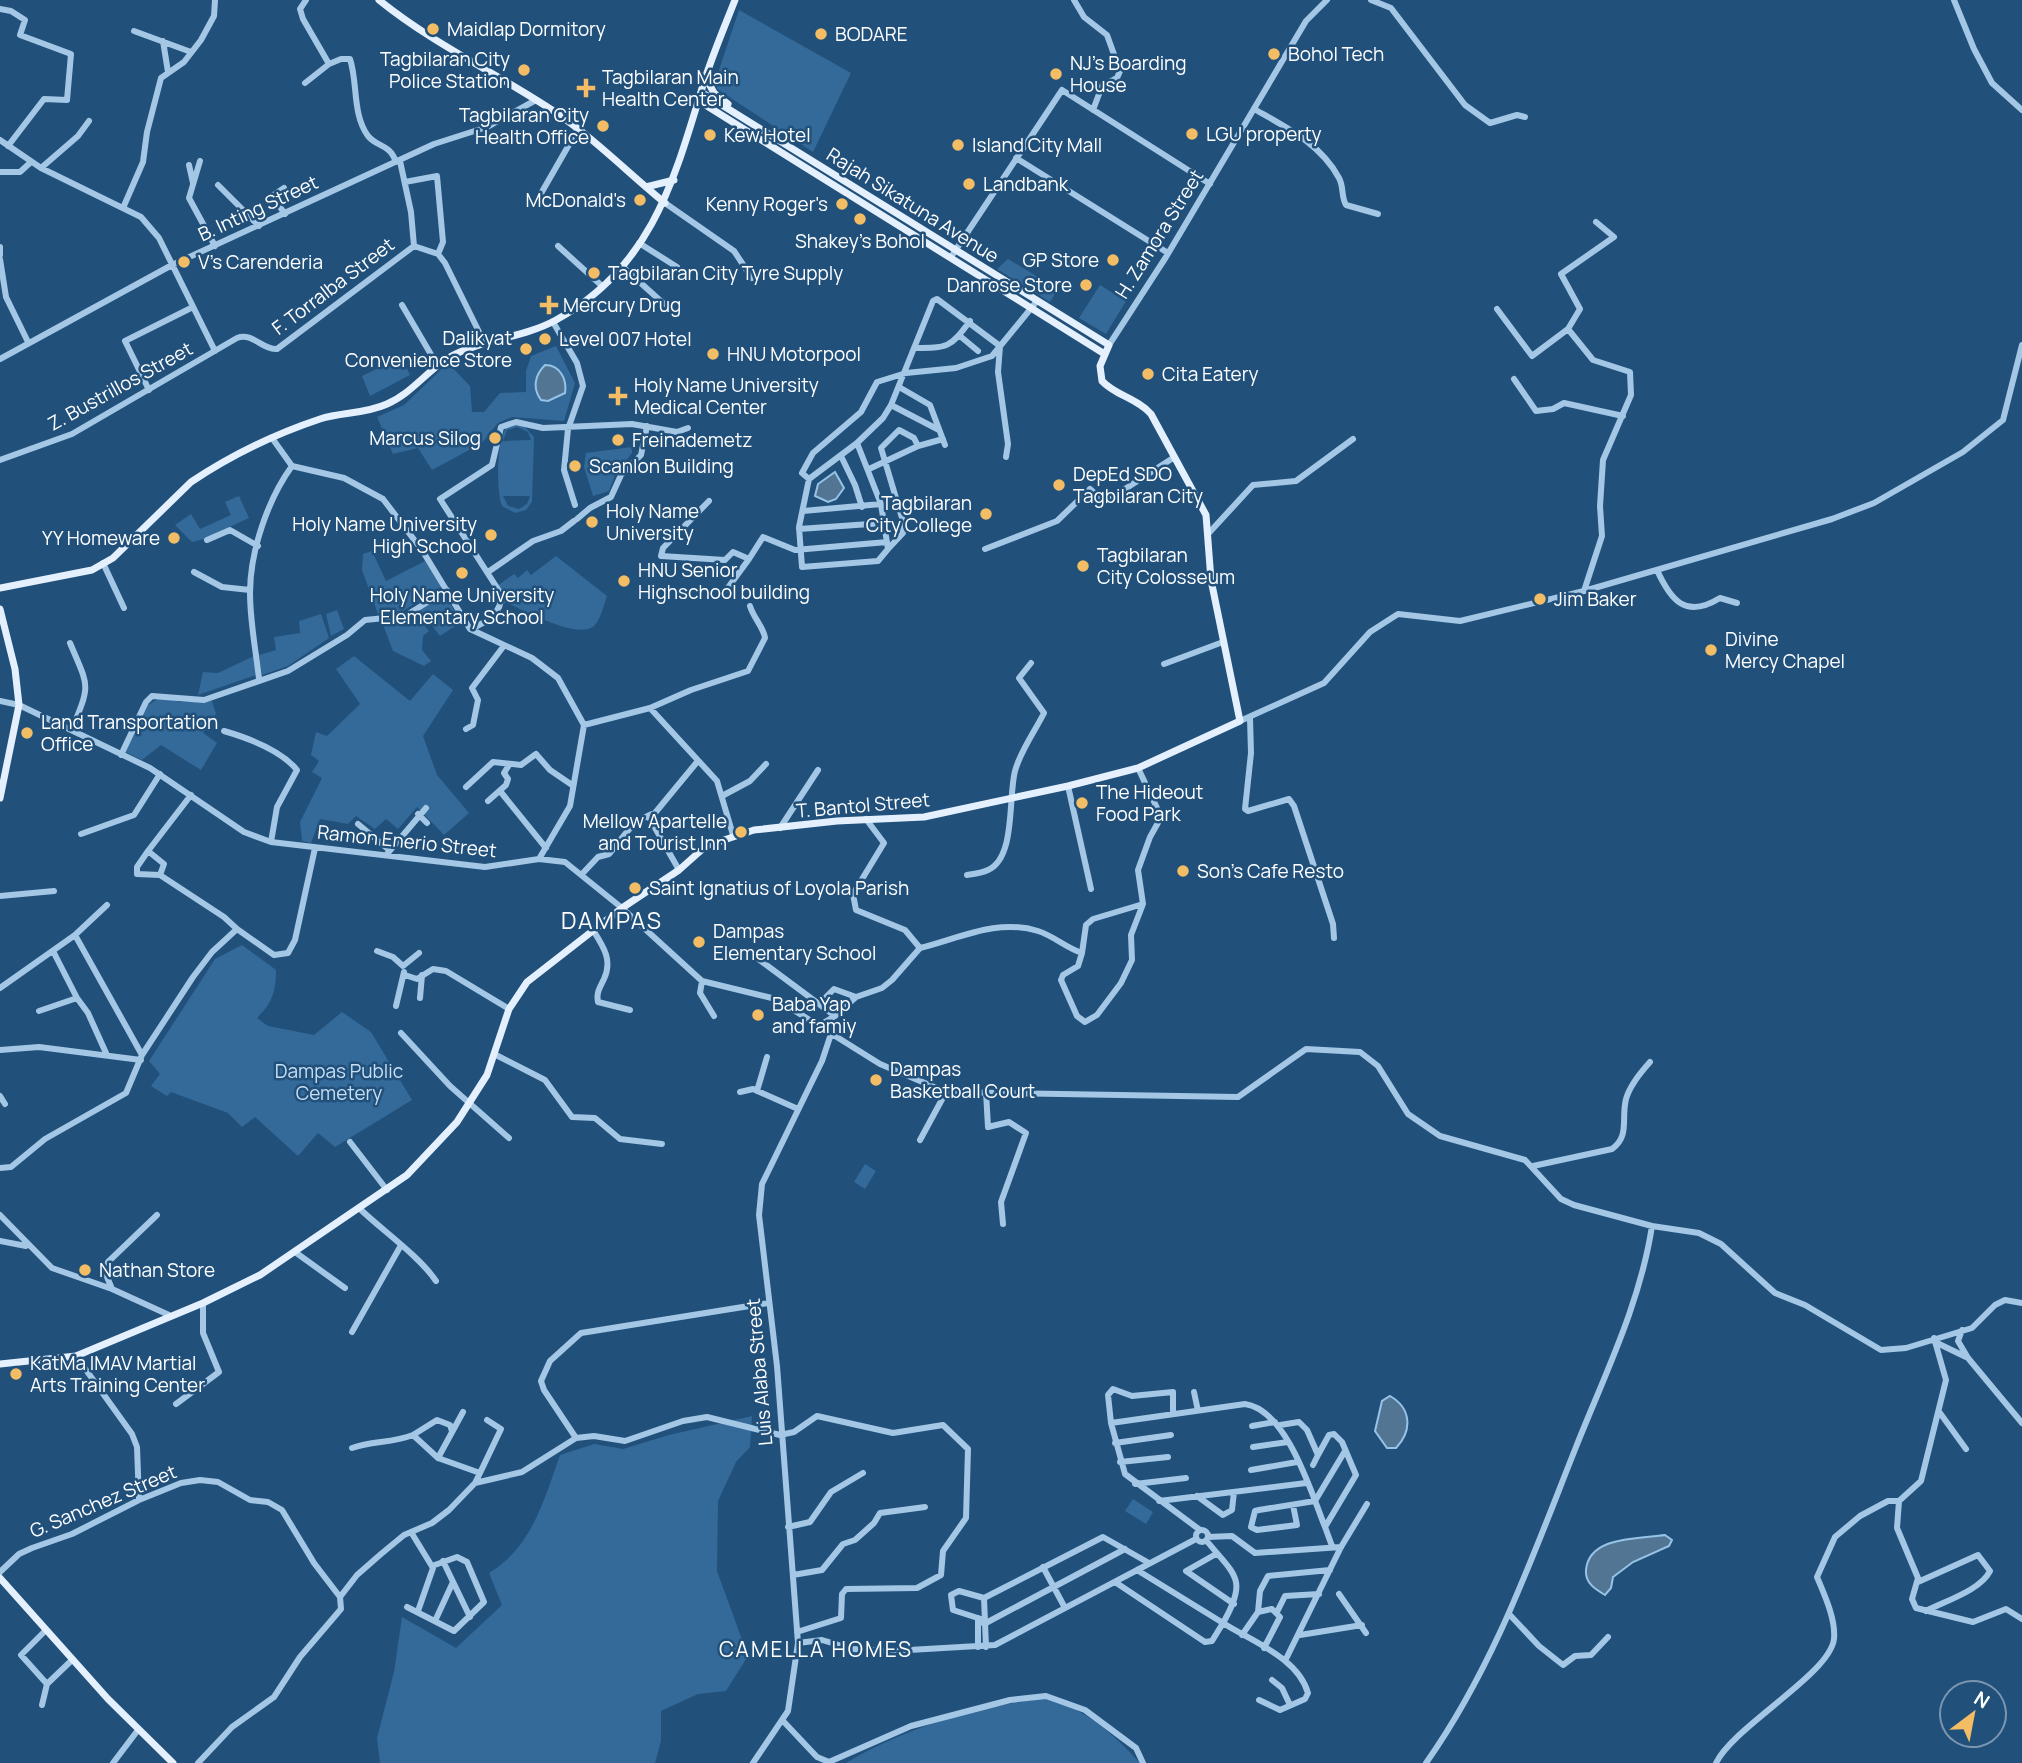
<svg xmlns="http://www.w3.org/2000/svg" width="2022" height="1763" font-family="Manrope,sans-serif">
<rect width="100%" height="100%" fill="#21507b"/>
<path fill="#346a99" fill-rule="evenodd" d="M739 10 851 73 813 152 717 89 716 79Z
M1008 259 1058 289 1050 302 997 269Z
M1100 285 1126 301 1106 334 1079 318Z
M556 346 575 383 564 421 512 417 498 423 482 443 432 470 418 448 393 454 377 417 404 405 448 363 470 386 472 412H484L500 393 526 392V371L531 356Z
M401 357 410 375 370 396 362 376Z
M509 425H523L534 437 532 502 526 510 515 513 502 506C496 492 496 434 509 425ZM517 427 528 432 531 440 503 441 507 430ZM503 496H530L527 504 519 509 508 506Z
M632 447V453L616 473 609 491 593 496 584 467 586 453Z
M239 496 249 518 204 539 192 542 175 525 191 514 200 529 231 515 225 502Z
M372 551 386 581 425 561 441 587 403 611 378 614 362 570 363 554Z
M556 556 607 596C604 605 601 619 594 626 578 640 526 611 507 603L498 604 490 591 514 574 518 578 527 570 531 575Z
M445 595 461 622 440 636 420 610Z
M337 610 344 629 331 636 326 614Z
M321 614 329 638 288 666 262 675 259 655 276 650 274 637 300 633 299 621Z
M397 619 404 627 420 620 429 631 423 636 422 650 431 661 424 666 393 651 382 622Z
M254 656 256 675 198 695 203 672 218 673Z
M354 656 410 701 433 674 453 690 423 736 437 775 469 813 444 835 417 807 398 829 386 819 375 829 356 816 348 824 320 819 311 843 302 841 300 822 322 778 312 772 319 761 311 755 316 732 327 736 360 704 336 669Z
M161 697 180 702 212 701 216 714 203 733 217 743 201 770 161 745 142 760 125 752 148 705Z
M242 945 276 970C276 992 272 1003 257 1018L268 1026 314 1035 342 1012 371 1032 412 1100 335 1147 318 1133 298 1156 255 1117 242 1127 228 1113 171 1092 167 1096 151 1086 160 1074 149 1061 215 959Z
M865 1164 876 1171 865 1189 854 1182Z
M752 1416 750 1447 736 1462 718 1501 717 1571 748 1656 726 1691 698 1694 661 1711V1741L655 1763H380L377 1738 394 1672 402 1617 456 1648 502 1605 489 1573C532 1547 544 1500 560 1455L594 1444 623 1449 669 1435Z
M1133 1499 1153 1512 1146 1524 1125 1511Z
M1047 1698C1083 1707 1116 1736 1140 1763H846C907 1727 976 1707 1047 1698Z"/>
<path fill="#527594" stroke="#97c3e7" stroke-width="2" d="M545 365C560 365 567 379 565 393L548 401 541 400C532 388 535 375 545 365Z
M835 472 844 488 836 499 828 502 815 496 818 484Z
M1390 1396C1411 1408 1413 1430 1396 1448H1387L1375 1431 1382 1401Z
M1665 1535 1672 1540 1669 1546 1633 1562 1613 1577 1611 1588 1605 1595C1595 1589 1585 1583 1586 1570 1589 1536 1638 1539 1665 1535Z"/>
<g fill="none" stroke-linecap="round" stroke-linejoin="round">
<path stroke="#a3c7e5" stroke-width="6" d="M306 0 300 9 303 19 329 64 341 59H350C358 83 352 114 368 136 378 148 389 143 396 162
M1074 0 1084 17 1107 35 1120 71 1117 78 1102 86 1093 110
M1371 0 1391 8 1465 105 1490 123 1517 115 1525 117
M1954 0 1974 49 1992 83 2022 110
M0 9 11 11 25 20 20 35 71 54 67 100 44 99 8 146
M134 31 191 52
M163 41 168 72
M305 83 329 64
M1254 109C1286 127 1321 144 1339 178 1344 187 1341 197 1346 205L1378 214
M0 140 41 168 141 217 159 238 215 351
M1016 158 1168 253
M200 161 189 198 215 246
M400 161 411 212 414 246
M189 165 193 183
M41 168 78 136 89 121
M0 172H20L31 162
M405 182 437 176 443 242 438 254
M218 185 259 226
M284 188 272 196 285 214
M539 197 578 129
M665 203 734 251 752 278
M123 208 143 162 147 132 161 78 184 62 201 40 214 16 215 0
M639 243 677 267
M558 246 602 286
M0 247V255
M953 254 1062 90 1210 184
M0 259 6 297 28 342
M623 267 664 304
M402 305 436 363
M1497 309 1532 356 1568 329 1593 360 1630 372 1631 395 1603 460 1600 506 1602 536 1584 591
M553 322 577 363 583 386 568 429 564 470 575 505
M1568 329 1580 309 1561 274 1614 237 1596 222
M960 336 978 351
M1109 345 1166 257 1306 21 1327 0
M914 348C948 348 950 348 970 321
M0 359 172 265 434 144 487 127 536 100
M1514 379 1536 411 1553 409 1564 403 1623 416
M899 387 930 405 945 445
M149 390 125 341 193 307
M891 405 939 430
M272 438 292 466 344 478 383 499 422 550 470 629 532 658 558 678 584 725 570 806 539 859
M857 443 809 479 799 527 802 567 878 561 888 549 881 504 857 443 883 418 891 405 933 301 937 299 1000 346 998 372 1008 444 1006 457
M841 456 855 485 862 507
M0 460 72 434 237 338C253 332 262 350 277 349L414 246 438 254 445 263 484 342
M869 469 918 446 943 439
M809 479 802 473 813 453 861 412 877 382 906 373 956 368 992 356 1037 301
M709 501 663 548 661 556 725 560 733 552 749 559 763 537 795 550 887 542
M803 511 881 504
M577 519 590 508 611 497 621 475 641 455 647 426
M799 529 884 523
M1208 534 1253 485 1296 481 1353 439
M207 540 230 530 258 546
M888 549 903 533 902 518 881 448 899 430 914 438 918 446
M985 549 1057 521 1090 489 1101 499 1108 500 1173 458
M103 563 124 608
M1657 570C1671 601 1686 619 1720 598L1737 603
M194 572 222 587 250 590
M488 572 533 541 561 531 574 521
M727 589 749 559
M470 629C486 623 503 613 501 594L440 499 492 465 501 427 516 422 543 428 632 424 677 432 688 428
M70 643C89 688 91 683 72 729
M1164 664 1223 642
M259 679C256 651 250 622 250 593 250 551 268 499 292 466
M0 701 19 705 150 768 244 832 271 842 485 867 539 859 565 862 622 908 702 981 776 999 880 1064 946 1092 1238 1097 1306 1049 1360 1052 1378 1066 1408 1114 1440 1136 1525 1160 1561 1199 1574 1205 1652 1226 1699 1233 1721 1244 1775 1293 1805 1305 1881 1350 1906 1348 1972 1328 1995 1305 2005 1300 2022 1303
M650 708 717 781 733 835
M1250 718 1251 753 1245 809 1248 811 1289 799 1294 806 1333 924 1334 938
M1240 721 1324 683 1370 632 1398 614 1460 621 1584 591 1832 519 1874 503 1963 452 2003 420 2022 345
M584 725 650 708 691 690 748 671 765 638C764 628 753 617 750 606
M466 729 473 725 478 700 472 688 503 647
M224 731C248 738 281 750 297 770L277 807 271 842
M121 755 146 702 152 696 204 700 288 671 347 635 365 620 405 616 447 590
M1068 786 1091 889
M466 787 493 762 521 765 536 754 550 770 572 785
M500 791 546 848
M191 795 148 851 164 864 160 875 224 917 237 929
M722 796 750 781 766 764
M488 801 506 785 508 779 504 773 509 765
M418 814 427 823
M866 819 884 843 853 894 856 910 905 930 920 948C958 939 997 918 1038 931 1054 936 1066 948 1082 953L1086 925 1093 919 1143 904
M358 824 388 849
M780 828 818 770
M81 834 134 815 160 774
M148 851 137 867V874L160 875
M387 854 426 808
M679 870 650 819 697 762
M582 874 598 857 609 854 635 822 652 814
M967 875C974 874 982 873 988 870 1016 858 1008 797 1015 771 1020 752 1035 731 1044 713L1019 678 1031 663
M0 896 54 891
M593 930C603 946 613 960 604 979 600 987 596 993 598 1002L630 1010
M75 935 107 905
M377 951 393 957 403 966 419 953
M749 952 835 1016 820 1025
M1082 953 1078 966 1063 975 1061 980 1077 1016 1085 1022 1097 1015 1121 983 1132 960 1131 935 1143 904 1138 870 1150 837 1159 821 1157 808 1138 768
M405 975 417 979 433 969 446 971 509 1009
M702 981 700 993 714 1016
M0 988 75 935 142 1055
M77 998 88 1013 106 1053
M420 998 422 975
M819 1004 834 989 856 997
M396 1006 404 972
M39 1011 77 998 53 951
M835 1016 856 997 882 988 892 980 920 948
M401 1033 450 1086 509 1138
M0 1050 39 1047 141 1060
M496 1055 545 1080 572 1117 595 1118 620 1139 662 1144
M757 1091 767 1057
M740 1092 753 1089 798 1109
M986 1092 988 1127 1009 1122 1026 1133 1001 1202 1003 1224
M0 1096 5 1104
M920 1140 946 1092
M350 1142 387 1190
M1533 1166 1612 1149C1630 1136 1621 1119 1626 1099 1630 1085 1640 1073 1650 1062
M0 1168 11 1167 45 1139 126 1093 142 1055 193 977 212 952 237 929 274 955 288 953 295 940 315 848
M360 1209C383 1231 419 1256 436 1281
M0 1215 52 1268 112 1289 169 1315
M0 1241 26 1246
M295 1252 345 1288
M112 1289 105 1272 108 1262 157 1215
M1962 1330 1958 1341 1968 1358 2022 1423
M352 1332 400 1247
M1935 1342 1966 1357
M76 1356 132 1434 137 1447 139 1500
M1194 1392 1198 1411
M176 1404 219 1372 203 1333V1303
M1940 1413 1966 1449
M1173 1414V1392L1132 1396 1113 1389 1108 1395 1111 1423 1125 1474 1200 1530
M1111 1423 1245 1404C1287 1410 1311 1492 1325 1527L1356 1475 1342 1442 1334 1434 1329 1435 1318 1455 1307 1430 1299 1422 1280 1425
M1252 1426 1275 1422
M452 1431 450 1425 437 1420 413 1435 438 1458 480 1473 475 1483
M576 1438 544 1390 541 1381 550 1361 581 1333 768 1303
M1115 1443 1171 1435
M1253 1447 1288 1442
M352 1448C372 1441 392 1443 413 1435
M438 1458 463 1412
M1120 1462 1168 1457
M1313 1465 1318 1455
M1251 1470 1297 1462
M480 1473 501 1429 487 1420
M1135 1484 1186 1478
M1197 1496 1223 1515 1232 1510 1234 1492
M1159 1501 1306 1483
M1899 1501 1897 1528 1918 1578 1912 1599 1916 1608 1973 1622 2006 1609 2022 1619
M1293 1505 1297 1525 1257 1530 1251 1527 1255 1511 1259 1510 1315 1501 1345 1451
M788 1527 810 1522 831 1492 863 1473
M1325 1527 1332 1546
M1196 1536a6 6 0 1 1 12 0a6 6 0 1 1-12 0Z
M411 1532 433 1568 418 1611
M1208 1537 1232 1536 1255 1553 1341 1547
M1216 1554 1186 1571 1234 1604
M443 1561 470 1617
M1043 1567 1065 1608
M1137 1570 1223 1623C1249 1578 1234 1575 1206 1540
M0 1572 19 1554 32 1548 72 1534 139 1500 181 1483 200 1480 218 1482 250 1500 268 1502 282 1510 314 1563 340 1597
M793 1575 822 1570 843 1544 855 1540 874 1523 880 1513 925 1507
M1115 1582 1205 1642 1212 1641 1223 1623C1253 1642 1298 1658 1308 1693L1305 1699 1280 1710 1259 1700
M1918 1582 1978 1555 1990 1571C1981 1590 1945 1601 1926 1611
M1339 1594 1366 1633
M340 1597 357 1575 381 1554 404 1535 432 1523 449 1510 475 1483 522 1472 576 1438 594 1436 625 1441 683 1421 707 1417 780 1435 794 1432 817 1416 893 1433 943 1425 968 1449 966 1518 943 1551 941 1575 917 1588 846 1589 842 1594 841 1618 797 1632
M984 1598 1103 1537 1149 1563
M407 1607 454 1631 484 1602 467 1562 457 1557 432 1566
M1258 1612 1260 1591 1268 1576 1330 1570
M1277 1612 1285 1596 1319 1594
M1509 1614 1539 1646 1563 1665 1575 1656 1591 1655 1608 1637
M984 1620 953 1610 951 1595 959 1591 984 1598 986 1647
M435 1621 453 1582
M984 1624 1125 1549
M46 1630 21 1655 47 1684
M1242 1635 1258 1612 1272 1609 1280 1617 1264 1648
M1300 1635 1362 1625
M798 1643 822 1640 852 1649 892 1651 995 1645 1196 1539
M978 1647V1618
M1285 1661 1341 1547 1367 1504
M1272 1680 1282 1688 1290 1705
M42 1705 47 1684 72 1660
M784 1722 817 1757 829 1762 911 1726 1010 1700 1046 1696 1085 1710 1136 1748 1143 1763
M113 1763 138 1730
M198 1763 232 1727 274 1697 300 1657 341 1609 340 1597
M753 1763 788 1711 798 1643 777 1366 759 1215 762 1184 822 1061 831 1034
M1426 1763C1494 1667 1533 1555 1576 1447 1605 1374 1640 1304 1652 1226
M1716 1763C1734 1726 1830 1674 1834 1639 1836 1619 1824 1594 1817 1577L1835 1537 1860 1516 1888 1501H1899L1921 1481 1946 1380 1934 1338"/>
<path stroke="#e4f0fd" stroke-width="7" d="M379 0C432 43 496 73 552 110 593 137 627 172 665 203
M706 78 714 93 728 104
M699 101 1103 353
M646 187 674 180
M0 588 92 570 113 558 191 482C230 456 275 434 320 419 342 412 365 414 387 404 415 392 431 364 460 352 490 339 527 336 556 320 651 268 674 181 703 85 712 56 724 28 735 0
M0 609 15 669 19 705 0 798
M0 1364 76 1356 203 1303 260 1275 407 1175 457 1122 487 1075 509 1009 527 982 622 908 679 870 706 846 754 830 837 821 924 817 1068 786 1138 768 1240 721 1211 580 1206 515 1151 414C1137 398 1116 396 1102 381L1100 366 1109 345 701 92
M0 1578 108 1699 173 1763"/>
</g>
<g fill="#f2bd65" stroke="#21507b" stroke-width="2.5">
<circle cx="433" cy="29" r="7"/>
<circle cx="821" cy="34" r="7"/>
<circle cx="1274" cy="54" r="7"/>
<circle cx="524" cy="70" r="7"/>
<circle cx="1056" cy="74" r="7"/>
<path d="M582.5 77.5h7v7h7v7h-7v7h-7v-7h-7v-7h7z"/>
<circle cx="603" cy="126" r="7"/>
<circle cx="1192" cy="134" r="7"/>
<circle cx="710" cy="135" r="7"/>
<circle cx="958" cy="145" r="7"/>
<circle cx="969" cy="184" r="7"/>
<circle cx="640" cy="200" r="7"/>
<circle cx="842" cy="204" r="7"/>
<circle cx="860" cy="219" r="7"/>
<circle cx="1113" cy="260" r="7"/>
<circle cx="184" cy="262" r="7"/>
<circle cx="594" cy="273" r="7"/>
<circle cx="1086" cy="285" r="7"/>
<path d="M545.5 294.5h7v7h7v7h-7v7h-7v-7h-7v-7h7z"/>
<circle cx="545" cy="339" r="7"/>
<circle cx="526" cy="349" r="7"/>
<circle cx="713" cy="354" r="7"/>
<circle cx="1148" cy="374" r="7"/>
<path d="M614.5 385.5h7v7h7v7h-7v7h-7v-7h-7v-7h7z"/>
<circle cx="495" cy="438" r="7"/>
<circle cx="618" cy="440" r="7"/>
<circle cx="575" cy="466" r="7"/>
<circle cx="1059" cy="485" r="7"/>
<circle cx="986" cy="514" r="7"/>
<circle cx="592" cy="522" r="7"/>
<circle cx="491" cy="535" r="7"/>
<circle cx="174" cy="538" r="7"/>
<circle cx="1083" cy="566" r="7"/>
<circle cx="462" cy="573" r="7"/>
<circle cx="624" cy="581" r="7"/>
<circle cx="1540" cy="599" r="7"/>
<circle cx="1711" cy="650" r="7"/>
<circle cx="27" cy="733" r="7"/>
<circle cx="1082" cy="803" r="7"/>
<circle cx="741" cy="832" r="7"/>
<circle cx="1183" cy="871" r="7"/>
<circle cx="635" cy="888" r="7"/>
<circle cx="699" cy="942" r="7"/>
<circle cx="758" cy="1015" r="7"/>
<circle cx="876" cy="1080" r="7"/>
<circle cx="85" cy="1270" r="7"/>
<circle cx="16" cy="1374" r="7"/>
</g>
<g text-anchor="middle" dominant-baseline="central" stroke-width="5" stroke-linejoin="round" paint-order="stroke">
<g font-size="19" fill="#fff" stroke="#21507b" text-anchor="start">
<text x="447" y="29">Maidlap Dormitory</text>
<text x="835" y="34">BODARE</text>
<text x="1288" y="54">Bohol Tech</text>
<text x="510" y="59" text-anchor="end">Tagbilaran City<tspan x="510" dy="22">Police Station</tspan></text>
<text x="1070" y="63">NJ's Boarding<tspan x="1070" dy="22">House</tspan></text>
<text x="602" y="77">Tagbilaran Main<tspan x="602" dy="22">Health Center</tspan></text>
<text x="589" y="115" text-anchor="end">Tagbilaran City<tspan x="589" dy="22">Health Office</tspan></text>
<text x="1206" y="134">LGU property</text>
<text x="724" y="135">Kew Hotel</text>
<text x="972" y="145">Island City Mall</text>
<text x="983" y="184">Landbank</text>
<text x="626" y="200" text-anchor="end">McDonald's</text>
<text x="828" y="204" text-anchor="end">Kenny Roger's</text>
<text x="860" y="241" text-anchor="middle">Shakey's Bohol</text>
<text x="1099" y="260" text-anchor="end">GP Store</text>
<text x="198" y="262">V's Carenderia</text>
<text x="608" y="273">Tagbilaran City Tyre Supply</text>
<text x="1072" y="285" text-anchor="end">Danrose Store</text>
<text x="563" y="305">Mercury Drug</text>
<text x="512" y="338" text-anchor="end">Dalikyat<tspan x="512" dy="22">Convenience Store</tspan></text>
<text x="559" y="339">Level 007 Hotel</text>
<text x="727" y="354">HNU Motorpool</text>
<text x="1162" y="374">Cita Eatery</text>
<text x="634" y="385">Holy Name University<tspan x="634" dy="22">Medical Center</tspan></text>
<text x="481" y="438" text-anchor="end">Marcus Silog</text>
<text x="632" y="440">Freinademetz</text>
<text x="589" y="466">Scanlon Building</text>
<text x="1073" y="474">DepEd SDO<tspan x="1073" dy="22">Tagbilaran City</tspan></text>
<text x="972" y="503" text-anchor="end">Tagbilaran<tspan x="972" dy="22">City College</tspan></text>
<text x="606" y="511">Holy Name<tspan x="606" dy="22">University</tspan></text>
<text x="477" y="524" text-anchor="end">Holy Name University<tspan x="477" dy="22">High School</tspan></text>
<text x="160" y="538" text-anchor="end">YY Homeware</text>
<text x="1097" y="555">Tagbilaran<tspan x="1097" dy="22">City Colosseum</tspan></text>
<text x="638" y="570">HNU Senior<tspan x="638" dy="22">Highschool building</tspan></text>
<text x="462" y="595" text-anchor="middle">Holy Name University<tspan x="462" dy="22">Elementary School</tspan></text>
<text x="1554" y="599">Jim Baker</text>
<text x="1725" y="639">Divine<tspan x="1725" dy="22">Mercy Chapel</tspan></text>
<text x="41" y="722">Land Transportation<tspan x="41" dy="22">Office</tspan></text>
<text x="1096" y="792">The Hideout<tspan x="1096" dy="22">Food Park</tspan></text>
<text x="727" y="821" text-anchor="end">Mellow Apartelle<tspan x="727" dy="22">and Tourist Inn</tspan></text>
<text x="1197" y="871">Son's Cafe Resto</text>
<text x="649" y="888">Saint Ignatius of Loyola Parish</text>
<text x="713" y="931">Dampas<tspan x="713" dy="22">Elementary School</tspan></text>
<text x="772" y="1004">Baba Yap<tspan x="772" dy="22">and famiy</tspan></text>
<text x="890" y="1069">Dampas<tspan x="890" dy="22">Basketball Court</tspan></text>
<text x="99" y="1270">Nathan Store</text>
<text x="30" y="1363">KatMa IMAV Martial<tspan x="30" dy="22">Arts Training Center</tspan></text>
</g>
<g font-size="19" fill="#fff" stroke="#21507b">
<text transform="translate(913 205) rotate(32)">Rajah Sikatuna Avenue</text>
<text transform="translate(258 208) rotate(-25)">B. Inting Street</text>
<text transform="translate(1159 234) rotate(-58)">H. Zamora Street</text>
<text transform="translate(333 286) rotate(-37)">F. Torralba Street</text>
<text transform="translate(120 386) rotate(-29)">Z. Bustrillos Street</text>
<text transform="translate(863 805) rotate(-5)">T. Bantol Street</text>
<text transform="translate(407 841) rotate(6)">Ramon Enerio Street</text>
<text transform="translate(759 1372) rotate(-95)">Luis Alaba Street</text>
<text transform="translate(103 1501) rotate(-23)">G. Sanchez Street</text>
</g>
<g font-size="19" fill="#c7dff4" stroke="#21507b">
<text x="339" y="1071">Dampas Public<tspan x="339" dy="22">Cemetery</tspan></text>
</g>
<g font-size="21" letter-spacing="2" fill="#fff" stroke="#21507b">
<text x="816" y="1649">CAMELLA HOMES</text>
</g>
<g font-size="23" letter-spacing="2" fill="#fff" stroke="#21507b">
<text x="612" y="920">DAMPAS</text>
</g>
</g>
<g transform="translate(1973 1714) rotate(32)"><circle r="33" fill="#21507b" stroke="#7a96b0" stroke-width="2"/>
<path d="M0-5L12 26L0 18L-12 26Z" fill="#f2bd65"/>
<text y="-10" font-size="19" font-weight="bold" text-anchor="middle" fill="#ffffff">N</text>
</g>
</svg>
